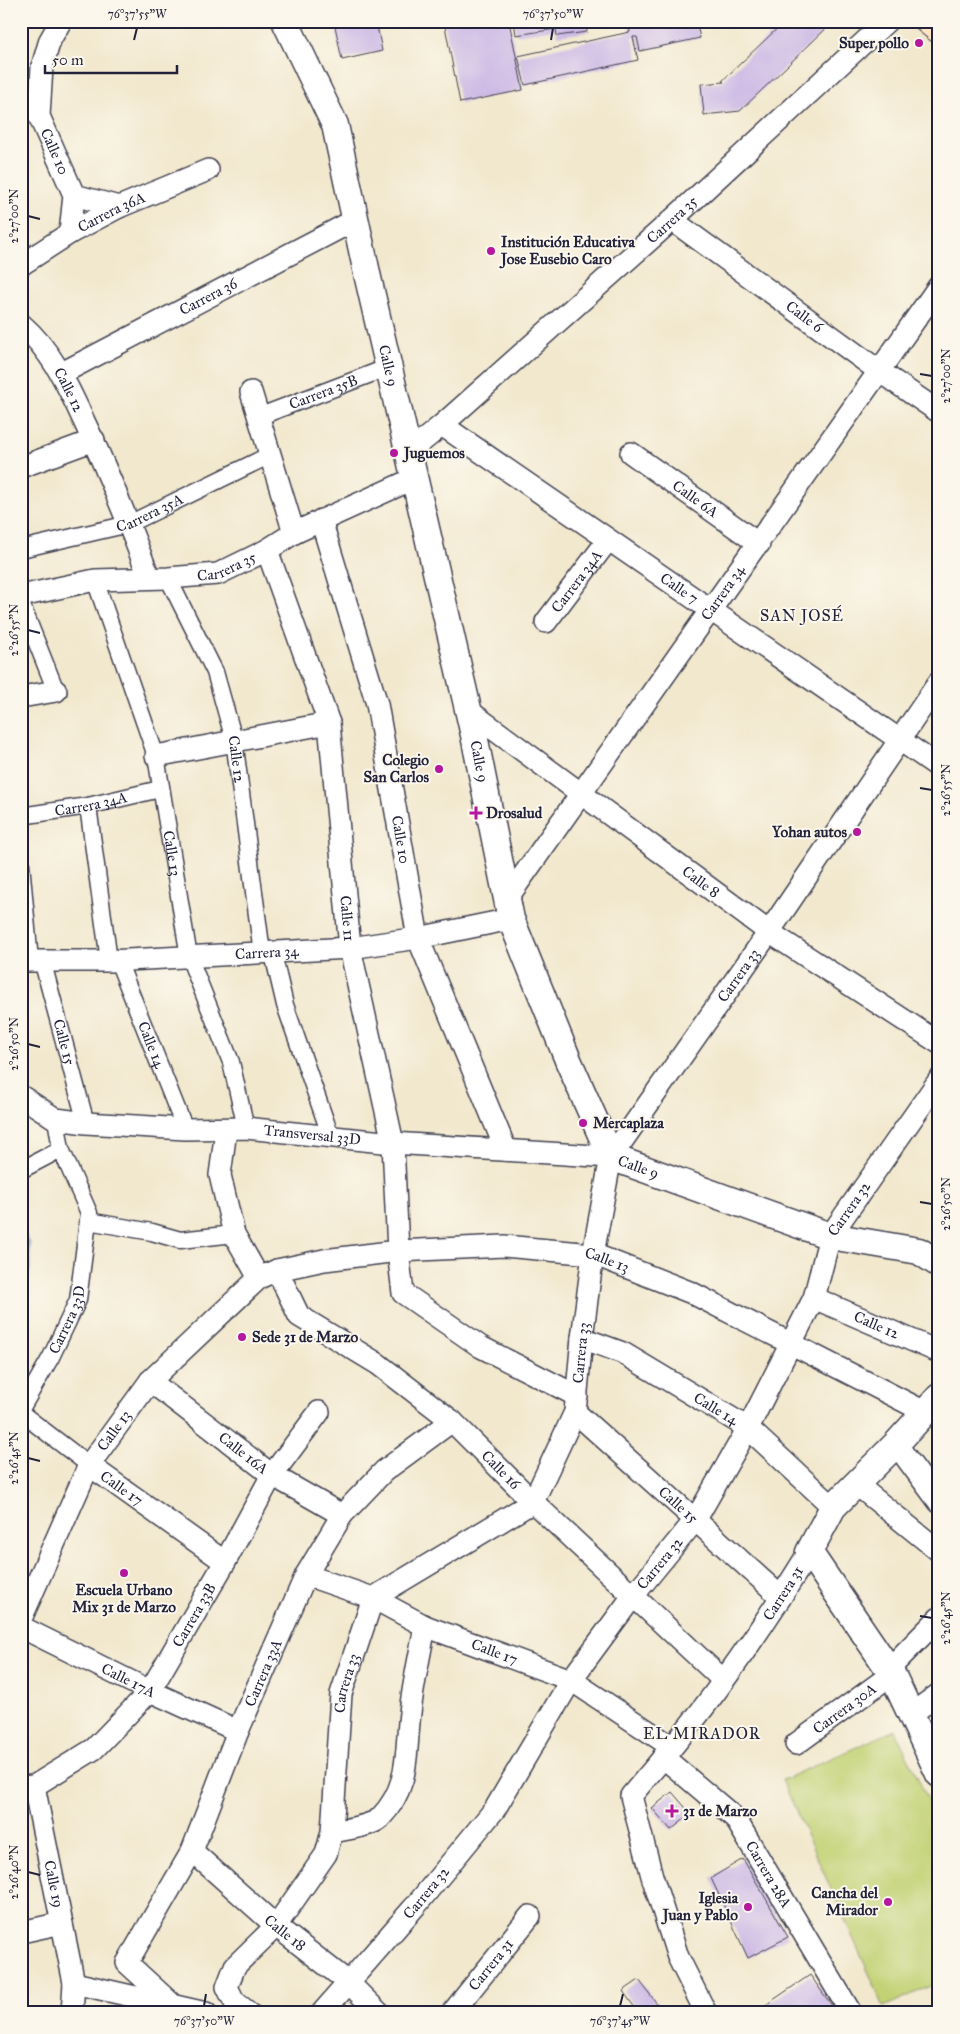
<svg xmlns="http://www.w3.org/2000/svg" width="960" height="2034" font-family="'IM FELL Great Primer',serif">
<rect width="100%" height="100%" fill="#fbf7ec"/>
<filter id="ink" filterUnits="userSpaceOnUse"><feTurbulence type="fractalNoise" baseFrequency=".02" numOctaves="2"/><feDisplacementMap in="SourceGraphic" scale="10" xChannelSelector="R" yChannelSelector="G"/><feConvolveMatrix kernelMatrix="1 2 1 2 8 2 1 2 1" color-interpolation-filters="sRGB"/></filter>
<filter id="wash" filterUnits="userSpaceOnUse"><feTurbulence type="fractalNoise" baseFrequency=".0096" numOctaves="4" result="noise"/><feDisplacementMap in="SourceGraphic" scale="20" xChannelSelector="R" yChannelSelector="G"/><feGaussianBlur stdDeviation="1.12" result="paint"/><feColorMatrix in="noise" values="0 0 0 0 0 0 0 0 0 0 0 0 0 0 0 0 0 1.4 0 .05"/><feComposite in="paint" operator="in"/></filter>
<g filter="url(#wash)">
<rect width="100%" height="100%" fill="#f2e8ce"/>
<path fill="#c2d275" stroke="#727a58" d="M895 1730 939 1823V1982L884 2007 782 1780Z"/>
<path fill="#56a6d0" stroke="#3c6486" d="M21 1225 30 1244V1271L21 1303Z"/>
<g id="blocks">
<path fill="#ccb8e5" d="M334 21H376L382 51 342 60Z
M444 21H509L523 90 460 103Z
M514 21H586L587 32 557 36 556 29 516 35Z
M628 21H696L700 38 640 51 637 37H633L638 60 525 85 518 56 630 32Z
M785 21H834L740 111 704 115 701 84 724 82 722 81Z
M672 1792 691 1814 671 1830 652 1808Z
M743 1859 788 1937 748 1958 711 1878Z
M810 1975 837 2013H754Z
M639 1980 664 2013H627L635 2008 623 1991Z
M674 2007 679 2013H667Z"/>
</g>
</g>
<g filter="url(#ink)">
<use href="#blocks" fill-opacity="0" stroke="#414051" stroke-width="1"/>
<g fill="none" stroke-linecap="round" stroke-linejoin="round">
<defs>
<g id="pedestrian">
<path id="s1" d="M258 417 389 367"/>
<path id="s2" d="M21 549 129 524 270 455"/>
<path id="s3" d="M168 578 215 672 234 740 262 953"/>
<path id="s4" d="M95 580 156 756 189 957 231 1062 246 1128"/>
<path d="M21 603 56 691"/>
<path d="M88 806 109 961"/>
<path id="s5" d="M21 816 88 806 160 789"/>
<path d="M21 864 30 961"/>
<path d="M273 954 285 1005 331 1137"/>
<path id="s6" d="M42 960 86 1123"/>
<path id="s7" d="M118 961 185 1129"/>
<path d="M21 1170 61 1149"/>
<path d="M88 1221 152 1232 180 1240 234 1234"/>
<path id="s8" d="M21 1409 51 1357 78 1300 88 1221 89 1213 61 1149 56 1119"/>
<path d="M21 1413 89 1465"/>
</g>
<g id="minor">
<path id="s9" d="M61 21 50 40 42 67 39 116 74 195 70 233"/>
<path d="M74 195 119 207"/>
<path id="s10" d="M672 220 879 371 939 412"/>
<path id="s11" d="M21 265 70 233 119 207 208 170"/>
<path id="s12" d="M21 324C51 350 67 384 83 419 108 471 129 524 149 577"/>
<path id="s13" d="M62 373 355 220"/>
<path d="M251 392 294 533"/>
<path id="s14" d="M442 425 939 767"/>
<path id="s15" d="M409 452 442 425 672 220 887 21"/>
<path id="s16" d="M631 453 759 544"/>
<path d="M21 467 94 440"/>
<path id="s17" d="M321 520 377 704 418 938 506 1150"/>
<path id="s18" d="M267 550 329 723 350 948 393 1143 398 1251 403 1293 481 1347 577 1396"/>
<path id="s19" d="M21 596 95 580 168 578 218 574 267 550 294 533 415 478"/>
<path id="s20" d="M546 622 608 540"/>
<path d="M21 697 56 691"/>
<path id="s21" d="M469 711 769 932 939 1043"/>
<path d="M156 756 329 723"/>
<path id="s22" d="M506 900C650 695 795 491 939 286"/>
<path id="s23" d="M21 961H109L350 948 418 938 511 919"/>
<path id="s24" d="M21 1096 56 1119 86 1123 185 1129 246 1128 393 1143 611 1157"/>
<path d="M226 1130 220 1175 234 1234 259 1278"/>
<path id="s25" d="M277 1270 299 1316 378 1364 452 1421 533 1502 723 1680"/>
<path id="s26" d="M814 1298 939 1352"/>
<path id="s27" d="M582 1338 623 1353 748 1428 833 1507"/>
<path id="s28" d="M150 1381 272 1475 342 1515"/>
<path id="s29" d="M575 1412 781 1597"/>
<path d="M896 1444 939 1502"/>
<path id="s30" d="M89 1465 225 1562"/>
<path d="M856 1484 939 1551"/>
<path id="s31" d="M306 1575 373 1598 425 1626 571 1680 672 1747"/>
<path id="s32" d="M21 1619 89 1465 150 1381 259 1278 277 1270 324 1260 398 1251 504 1246 593 1254 692 1293 925 1412"/>
<path id="s33" d="M21 1627 150 1691 238 1731"/>
<path d="M889 1669 939 1618"/>
<path d="M911 1714 939 1694"/>
<path id="s34" d="M796 1744 892 1674"/>
<path id="s35" d="M663 1757 735 1818 851 2013"/>
<path id="s36" d="M34 1786 74 1983 72 2013"/>
<path id="s37" d="M21 1787 34 1786 94 1749 150 1691 225 1562 272 1475 319 1412"/>
<path d="M332 1832C345 1829 370 1827 380 1818 411 1786 405 1752 410 1713 413 1684 420 1655 425 1626"/>
<path id="s38" d="M192 1851 276 1926 348 1982 379 2013"/>
<path d="M21 1932 62 1923"/>
<path d="M74 1983 206 2013"/>
<path id="s39" d="M174 2006 127 1963 192 1851 238 1731 306 1575 342 1515 384 1471 452 1421"/>
<path id="s40" d="M249 2013 234 2001 227 1987 235 1966 276 1926 326 1854 332 1832 341 1694 373 1598 533 1502 575 1412 582 1338 593 1254 611 1157 769 932 939 682"/>
<path id="s41" d="M322 2013 417 1904 495 1809 571 1680 633 1596 696 1519 748 1428 814 1298 830 1236 939 1080"/>
<path id="s42" d="M452 2013 530 1916"/>
<path id="s43" d="M706 2013 678 1957 652 1876 631 1796C645 1779 659 1763 673 1746 723 1686 768 1619 809 1552"/>
</g>
<g id="tertiary">
<path id="s44" d="M285 21 335 125 368 278 474 735 511 919 568 1060 611 1157 830 1236 919 1251 939 1264"/>
<path d="M939 1397 896 1444 833 1507 809 1552 892 1674 939 1774"/>
</g>
<path id="secondary" d="M929 21 939 29"/>
</defs>
<use href="#pedestrian" stroke="#414051" stroke-width="19"/>
<use href="#minor" stroke="#414051" stroke-width="24"/>
<use href="#tertiary" stroke="#414051" stroke-width="29"/>
<use href="#secondary" stroke="#414051" stroke-width="30"/>
<use href="#pedestrian" stroke="#fff" stroke-width="16"/>
<use href="#minor" stroke="#fff" stroke-width="21"/>
<use href="#tertiary" stroke="#fff" stroke-width="26"/>
<use href="#secondary" stroke="#fee4c5" stroke-width="28"/>
</g>
</g>
<path fill="none" stroke="#22223b" stroke-width="2" d="M134 40 137 28M551 40 553 28M28 216 40 219M920 374 932 376M28 630 40 633M920 788 932 790M28 1044 40 1047M920 1202 932 1204M28 1458 40 1461M920 1616 932 1618M28 1872 40 1875M204 2006 206 1994M620 2006 623 1994"/>
<g fill="#b5179e" stroke="#fbf7ec" stroke-width="2">
<circle cx="919" cy="43" r="5"/>
<circle cx="491" cy="251" r="5"/>
<circle cx="394" cy="453" r="5"/>
<circle cx="439" cy="769" r="5"/>
<path d="M473.5 805.5h5v5h5v5h-5v5h-5v-5h-5v-5h5z"/>
<circle cx="857" cy="832" r="5"/>
<circle cx="583" cy="1123" r="5"/>
<circle cx="242" cy="1337" r="5"/>
<circle cx="124" cy="1573" r="5"/>
<path d="M669.5 1803.5h5v5h5v5h-5v5h-5v-5h-5v-5h5z"/>
<circle cx="888" cy="1902" r="5"/>
<circle cx="748" cy="1907" r="5"/>
</g>
<g text-anchor="middle" dominant-baseline="central" stroke-width="4" stroke-linejoin="round" paint-order="stroke">
<g font-size="15" font-weight="bold" fill="#22223b" stroke="#fbf7ec" text-anchor="start">
<text x="909" y="43" text-anchor="end">Super pollo</text>
<text x="501" y="242">Institución Educativa<tspan x="501" dy="17">Jose Eusebio Caro</tspan></text>
<text x="404" y="453">Juguemos</text>
<text x="429" y="760" text-anchor="end">Colegio<tspan x="429" dy="17">San Carlos</tspan></text>
<text x="486" y="813">Drosalud</text>
<text x="847" y="832" text-anchor="end">Yohan autos</text>
<text x="593" y="1123">Mercaplaza</text>
<text x="252" y="1337">Sede 31 de Marzo</text>
<text x="124" y="1590" text-anchor="middle">Escuela Urbano<tspan x="124" dy="17">Mix 31 de Marzo</tspan></text>
<text x="683" y="1811">31 de Marzo</text>
<text x="878" y="1893" text-anchor="end">Cancha del<tspan x="878" dy="17">Mirador</tspan></text>
<text x="738" y="1898" text-anchor="end">Iglesia<tspan x="738" dy="17">Juan y Pablo</tspan></text>
</g>
<g font-size="15" fill="#22223b" stroke="#fbf7ec">
<text stroke="none"><textPath href="#s9" startOffset="138">Calle 10</textPath></text>
<text stroke="none"><textPath href="#s11" startOffset="105">Carrera 36A</textPath></text>
<text stroke="none"><textPath href="#s15" startOffset="351">Carrera 35</textPath></text>
<text stroke="none"><textPath href="#s13" startOffset="165">Carrera 36</textPath></text>
<text stroke="none"><textPath href="#s10" startOffset="164">Calle 6</textPath></text>
<text stroke="none"><textPath href="#s44" startOffset="362">Calle 9</textPath></text>
<text stroke="none"><textPath href="#s12" startOffset="82">Calle 12</textPath></text>
<text stroke="none"><textPath href="#s1" startOffset="70">Carrera 35B</textPath></text>
<text stroke="none"><textPath href="#s16" startOffset="79">Calle 6A</textPath></text>
<text stroke="none"><textPath href="#s2" startOffset="134">Carrera 35A</textPath></text>
<text stroke="none"><textPath href="#s19" startOffset="209">Carrera 35</textPath></text>
<text stroke="none"><textPath href="#s20" startOffset="51">Carrera 34A</textPath></text>
<text stroke="none"><textPath href="#s14" startOffset="288">Calle 7</textPath></text>
<text stroke="none"><textPath href="#s22" startOffset="376">Carrera 34</textPath></text>
<text stroke="none"><textPath href="#s3" startOffset="195">Calle 12</textPath></text>
<text stroke="none"><textPath href="#s44" startOffset="768">Calle 9</textPath></text>
<text stroke="none"><textPath href="#s5" startOffset="71">Carrera 34A</textPath></text>
<text stroke="none"><textPath href="#s17" startOffset="330">Calle 10</textPath></text>
<text stroke="none"><textPath href="#s4" startOffset="285">Calle 13</textPath></text>
<text stroke="none"><textPath href="#s21" startOffset="288">Calle 8</textPath></text>
<text stroke="none"><textPath href="#s18" startOffset="380">Calle 11</textPath></text>
<text stroke="none"><textPath href="#s23" startOffset="246">Carrera 34</textPath></text>
<text stroke="none"><textPath href="#s40" startOffset="1230">Carrera 33</textPath></text>
<text stroke="none"><textPath href="#s6" startOffset="85">Calle 15</textPath></text>
<text stroke="none"><textPath href="#s7" startOffset="90">Calle 14</textPath></text>
<text stroke="none"><textPath href="#s24" startOffset="299">Transversal 33D</textPath></text>
<text stroke="none"><textPath href="#s44" startOffset="1216">Calle 9</textPath></text>
<text stroke="none"><textPath href="#s41" startOffset="969">Carrera 32</textPath></text>
<text stroke="none"><textPath href="#s32" startOffset="775">Calle 13</textPath></text>
<text stroke="none"><textPath href="#s8" startOffset="101">Carrera 33D</textPath></text>
<text stroke="none"><textPath href="#s26" startOffset="68">Calle 12</textPath></text>
<text stroke="none"><textPath href="#s40" startOffset="810">Carrera 33</textPath></text>
<text stroke="none"><textPath href="#s27" startOffset="152">Calle 14</textPath></text>
<text stroke="none"><textPath href="#s32" startOffset="211">Calle 13</textPath></text>
<text stroke="none"><textPath href="#s28" startOffset="118">Calle 16A</textPath></text>
<text stroke="none"><textPath href="#s25" startOffset="306">Calle 16</textPath></text>
<text stroke="none"><textPath href="#s30" startOffset="40">Calle 17</textPath></text>
<text stroke="none"><textPath href="#s29" startOffset="139">Calle 15</textPath></text>
<text stroke="none"><textPath href="#s41" startOffset="564">Carrera 32</textPath></text>
<text stroke="none"><textPath href="#s43" startOffset="484">Carrera 31</textPath></text>
<text stroke="none"><textPath href="#s37" startOffset="252">Carrera 33B</textPath></text>
<text stroke="none"><textPath href="#s31" startOffset="204">Calle 17</textPath></text>
<text stroke="none"><textPath href="#s39" startOffset="385">Carrera 33A</textPath></text>
<text stroke="none"><textPath href="#s33" startOffset="120">Calle 17A</textPath></text>
<text stroke="none"><textPath href="#s40" startOffset="375">Carrera 33</textPath></text>
<text stroke="none"><textPath href="#s34" startOffset="60">Carrera 30A</textPath></text>
<text stroke="none"><textPath href="#s35" startOffset="160">Carrera 28A</textPath></text>
<text stroke="none"><textPath href="#s36" startOffset="100">Calle 19</textPath></text>
<text stroke="none"><textPath href="#s41" startOffset="159">Carrera 32</textPath></text>
<text stroke="none"><textPath href="#s38" startOffset="124">Calle 18</textPath></text>
<text stroke="none"><textPath href="#s42" startOffset="62">Carrera 31</textPath></text>
</g>
<g font-size="16" letter-spacing="1" fill="#22223b" stroke="#fbf7ec">
<text x="802" y="615">SAN JOSÉ</text>
<text x="702" y="1733">EL MIRADOR</text>
</g>
</g>
<rect width="960" height="2034" fill="none" stroke="#fbf7ec" stroke-width="55"/>
<path d="M45 65v8h132v-8" fill="none" stroke="#22223b" stroke-width="2.5"/>
<text x="52" y="65" font-size="15" fill="#22223b" stroke="#fbf7ec" stroke-width="4" paint-order="stroke">50 m</text>
<rect x="28" y="28" width="904" height="1978" fill="none" stroke="#22223b" stroke-width="2"/>
<g font-size="12" text-anchor="middle" fill="#22223b">
<text x="137" y="18">76°37'55"W</text>
<text x="553" y="18">76°37'50"W</text>
<text transform="translate(14 216) rotate(-90)" y="4">2°27'00"N</text>
<text transform="translate(946 376) rotate(-90)" y="4">2°27'00"N</text>
<text transform="translate(14 630) rotate(-90)" y="4">2°26'55"N</text>
<text transform="translate(946 790) rotate(-90)" y="4">2°26'55"N</text>
<text transform="translate(14 1044) rotate(-90)" y="4">2°26'50"N</text>
<text transform="translate(946 1204) rotate(-90)" y="4">2°26'50"N</text>
<text transform="translate(14 1458) rotate(-90)" y="4">2°26'45"N</text>
<text transform="translate(946 1618) rotate(-90)" y="4">2°26'45"N</text>
<text transform="translate(14 1872) rotate(-90)" y="4">2°26'40"N</text>
<text x="204" y="2025">76°37'50"W</text>
<text x="620" y="2025">76°37'45"W</text>
</g>
</svg>
